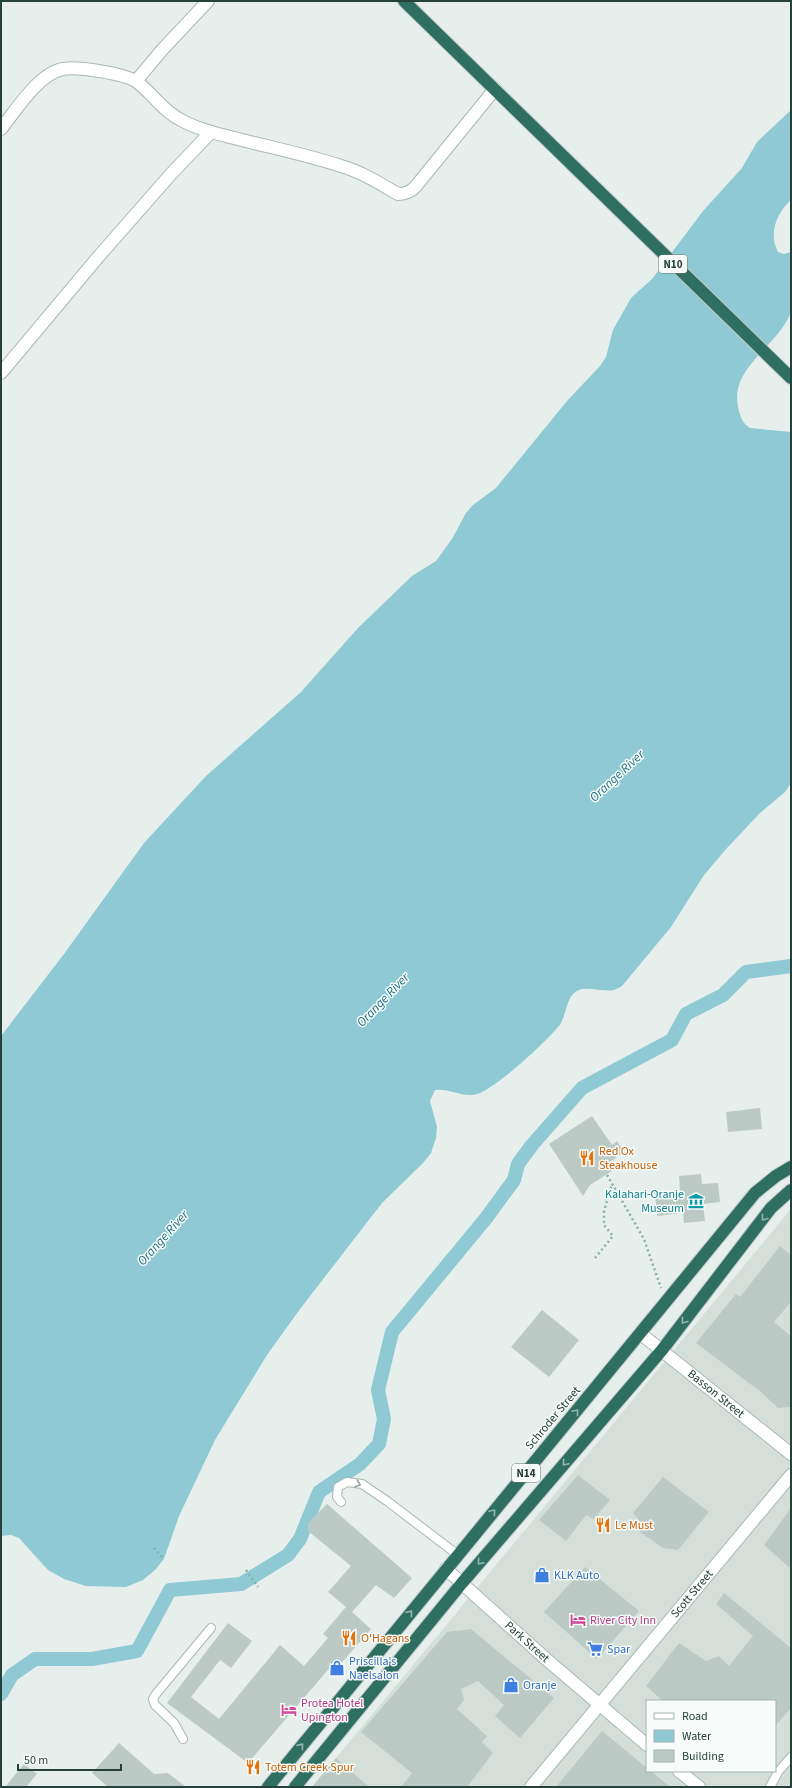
<svg xmlns="http://www.w3.org/2000/svg" width="792" height="1788" font-family="'Source Sans 3',sans-serif">
<rect width="100%" height="100%" fill="#e6efeb"/>
<path fill="#d4dfda" fill-rule="evenodd" d="M791 1209V1787H312L781 1221ZM647 1701H775V1771H647Z"/>
<path fill="#8ec9d4" d="M791 110V200C777 212 768 234 778 252L784 254 791 252C791 264 792 305 790 314 777 347 730 367 738 407 740 416 742 423 750 428L791 432V783L785 792 760 813 727 848 704 875 671 927 622 986C620 987 617 989 614 990 601 993 583 983 573 994 566 1002 566 1014 561 1023 551 1038 494 1090 477 1094 463 1098 449 1088 435 1090L430 1101 437 1127 436 1138 431 1153 423 1163 382 1203 300 1309 267 1355 215 1440 179 1516 164 1559 155 1570 143 1580 126 1587 86 1586 64 1579 48 1570 19 1538 11 1535 1 1536V1036L64 954 144 843 206 776 301 692 358 628 412 576 436 561 452 539 466 513 473 505 496 488 567 401 600 366 606 357 613 330 631 298 652 279 703 211 742 168 757 142Z"/>
<g fill="none" stroke-linecap="round" stroke-linejoin="round">
<path stroke="#8ec9d4" stroke-width="14" d="M1 1694 12 1675 35 1659H92L137 1651 170 1590 241 1584 288 1555 300 1539 319 1492 360 1464 379 1444 384 1419 378 1390 392 1332 487 1217 514 1180 518 1164 532 1145 582 1088 672 1040 686 1014 723 995 746 972 791 966"/>
</g>
<path fill="#bbcac4" d="M760 1108 762 1129 728 1132 726 1112Z
M592 1116 612 1145 617 1141 624 1152 607 1164 612 1171 590 1185 583 1196 549 1144Z
M701 1174 702 1184 718 1183 720 1202 703 1204 705 1221 684 1223 683 1213 657 1216 655 1193 680 1191 679 1176Z
M780 1246 791 1255V1302L774 1322 791 1336V1407L778 1408 761 1392 696 1343 736 1294 740 1297Z
M542 1310 579 1340 549 1377 511 1347Z
M578 1475 610 1500 594 1519 586 1515 566 1541 539 1520Z
M663 1477 709 1512 678 1550 663 1548 640 1532V1521L633 1513Z
M327 1504 412 1578 394 1598 376 1585 352 1612 371 1629 337 1668 333 1664 248 1763 167 1703 228 1623 252 1641 231 1668 220 1660 191 1697 219 1719 280 1645 304 1666 328 1638 323 1634 346 1607 328 1592 351 1566 308 1531V1523Z
M791 1508V1569L764 1545Z
M585 1567 639 1611 597 1659 544 1612Z
M724 1593 791 1648V1708L775 1726V1701H663L646 1686 679 1643 706 1661 719 1656 729 1666 753 1636 716 1604Z
M471 1629 554 1698 520 1738 495 1716 504 1705 478 1681 461 1689 464 1700 457 1709 487 1736 482 1742 493 1753 467 1787H401L412 1773 361 1732 447 1632Z
M602 1731 647 1768V1771H651L670 1787H556Z
M119 1743 154 1774 168 1773 186 1787H108L92 1773Z
M336 1758 369 1787H312Z
M24 1764 37 1774 26 1787H5Z"/>
<g fill="none" stroke-linecap="round" stroke-linejoin="round">
<defs>
<path id="lane" d="M341 1502 337 1497 338 1487 347 1482 362 1484 387 1501 458 1555
M183 1739 174 1723 155 1705 153 1699 156 1694 211 1628
M770 1787 778 1772 791 1757"/>
<path id="street" d="M136 81 162 50 208 1
M1 129C16 110 39 73 63 69 77 66 126 74 137 82 153 94 163 111 181 120 199 130 219 134 238 139 273 148 308 155 341 166 362 172 379 183 398 194 406 194 411 192 416 186L495 89
M1 373 99 256 171 174 211 132
M641 1334 791 1454
M446 1569 546 1659 647 1745
M679 1771 699 1787
M531 1787 791 1475"/>
<path id="highway" d="M404 1 791 378
M268 1787 755 1193 776 1176 791 1167
M295 1787 462 1583 662 1350 771 1208 791 1190"/>
</defs>
<use href="#lane" stroke="#a8b8b2" stroke-width="10"/>
<use href="#street" stroke="#a8b8b2" stroke-width="14"/>
<use href="#highway" stroke="#c2cac8" stroke-width="14"/>
<path stroke="#86b3a5" stroke-width="2.5" stroke-dasharray="2 3" stroke-linecap="butt" d="M607 1175 644 1239 661 1288
M595 1258 613 1236 604 1225V1211L612 1184
M154 1548 164 1559
M246 1570 258 1587"/>
<use href="#lane" stroke="#fff" stroke-width="8"/>
<use href="#street" stroke="#fff" stroke-width="12"/>
<use href="#highway" stroke="#2f6f62" stroke-width="12"/>
</g>
<defs><path id="oneway-chevron" d="M-2-3.5L2.5 0L-2 3.5" fill="none" stroke-width="1.6" stroke-linecap="round" stroke-linejoin="round"/></defs>
<g stroke="#93b5ae">
<use href="#oneway-chevron" transform="translate(764 1218) rotate(128)"/>
<use href="#oneway-chevron" transform="translate(684 1321) rotate(128)"/>
<use href="#oneway-chevron" transform="translate(576 1412) rotate(-50)"/>
<use href="#oneway-chevron" transform="translate(565 1463) rotate(131)"/>
<use href="#oneway-chevron" transform="translate(493 1512) rotate(-50)"/>
<use href="#oneway-chevron" transform="translate(480 1562) rotate(131)"/>
<use href="#oneway-chevron" transform="translate(410 1613) rotate(-51)"/>
<use href="#oneway-chevron" transform="translate(301 1746) rotate(-51)"/>
</g>
<use stroke="#92a09c" href="#oneway-chevron" transform="translate(358 1484) rotate(19)"/>
<defs>
<symbol id="restaurant-bare" viewBox="-9 -9 18 18"><path d="M-5-6h1v4h1v-4h1v4h1v-4h1v5L-1.5 .5V6h-2V.5L-5-1ZM5-6V6H3V1.5H1.5Q1.5-4 5-6Z" fill="#e8710a" stroke="#f7fbf9" stroke-width="2.5" paint-order="stroke"/></symbol>
<symbol id="museum-bare" viewBox="-9 -9 18 18"><path d="M0-6L6-3V-2H-6V-3ZM-5-1h2V3h-2ZM-1-1h2V3h-2ZM3-1h2V3H3ZM-6 4H6V6H-6Z" fill="#0f9aa8" stroke="#f7fbf9" stroke-width="2.5" paint-order="stroke"/></symbol>
<symbol id="shop-bare" viewBox="-9 -9 18 18"><path d="M-5-2.5h2.3a2.7 3.5 0 0 1 5.4 0H5L5.5 6h-11ZM-1.5-2.5h3a1.5 2.3 0 0 0-3 0Z" fill="#3f7fe0" stroke="#f7fbf9" stroke-width="2.5" paint-order="stroke"/></symbol>
<symbol id="hotel-bare" viewBox="-9 -9 18 18"><path d="M-6-4.5h1.5V1H6V5H4.5V3h-9V5H-6ZM-4 0a1.8 1.8 0 1 1 3.6 0ZM.5 0V-2.5h3Q6-2.5 6 0Z" fill="#d1479c" stroke="#f7fbf9" stroke-width="2.5" paint-order="stroke"/></symbol>
<symbol id="supermarket-bare" viewBox="-9 -9 18 18"><path d="M-6-5.5h2.5l.6 2H6L4.5 2H-2.5L-4.4-4H-6ZM-1.5 3.2a1.3 1.3 0 1 0 .1 0ZM3 3.2a1.3 1.3 0 1 0 .1 0Z" fill="#3f7fe0" stroke="#f7fbf9" stroke-width="2.5" paint-order="stroke"/></symbol>
</defs>
<g fill-rule="evenodd">
<use href="#restaurant-bare" x="576" y="1147" width="22" height="22"/>
<use href="#museum-bare" x="685" y="1190" width="22" height="22"/>
<use href="#restaurant-bare" x="592" y="1514" width="22" height="22"/>
<use href="#shop-bare" x="531" y="1564" width="22" height="22"/>
<use href="#hotel-bare" x="567" y="1609" width="22" height="22"/>
<use href="#restaurant-bare" x="338" y="1627" width="22" height="22"/>
<use href="#supermarket-bare" x="584" y="1638" width="22" height="22"/>
<use href="#shop-bare" x="326" y="1657" width="22" height="22"/>
<use href="#shop-bare" x="500" y="1674" width="22" height="22"/>
<use href="#hotel-bare" x="278" y="1699" width="22" height="22"/>
<use href="#restaurant-bare" x="242" y="1756" width="22" height="22"/>
</g>
<g text-anchor="middle" dominant-baseline="central" stroke-width="3" stroke-linejoin="round" paint-order="stroke">
<g fill="#f7fbf9" stroke="#637a73" stroke-width="1">
<rect x="659" y="255" width="28" height="18" rx="3"/>
<rect x="512" y="1464" width="28" height="18" rx="3"/>
</g>
<g font-size="11" font-weight="bold" fill="#24423a">
<text x="673" y="264">N10</text>
<text x="526" y="1473">N14</text>
</g>
<g font-size="12" fill="#c56008" stroke="#f7fbf9" text-anchor="start">
<text x="599" y="1151">Red Ox<tspan x="599" dy="14">Steakhouse</tspan></text>
<text x="615" y="1525">Le Must</text>
<text x="361" y="1638">O'Hagans</text>
<text x="265" y="1767">Totem Creek Spur</text>
</g>
<g font-size="12" fill="#0d838f" stroke="#f7fbf9" text-anchor="end">
<text x="684" y="1194">Kalahari-Oranje<tspan x="684" dy="14">Museum</tspan></text>
</g>
<g font-size="12" fill="#24423a" stroke="#f7fbf9">
<text transform="translate(716 1394) rotate(39)">Basson Street</text>
<text transform="translate(553 1418) rotate(-50)">Schroder Street</text>
<text transform="translate(692 1594) rotate(-50)">Scott Street</text>
<text transform="translate(527 1642) rotate(42)">Park Street</text>
</g>
<g font-size="12" fill="#366cbe" stroke="#f7fbf9" text-anchor="start">
<text x="554" y="1575">KLK Auto</text>
<text x="607" y="1649">Spar</text>
<text x="349" y="1661">Priscilla's<tspan x="349" dy="14">Naelsalon</tspan></text>
<text x="523" y="1685">Oranje</text>
</g>
<g font-size="12" fill="#b23c85" stroke="#f7fbf9" text-anchor="start">
<text x="590" y="1620">River City Inn</text>
<text x="301" y="1703">Protea Hotel<tspan x="301" dy="14">Upington</tspan></text>
</g>
<g font-size="13" font-style="italic" fill="#1c6f80" stroke="#f7fbf9">
<text transform="translate(617 776) rotate(-43)">Orange River</text>
<text transform="translate(383 1000) rotate(-46)">Orange River</text>
<text transform="translate(163 1238) rotate(-48)">Orange River</text>
</g>
</g>
<rect width="792" height="1788" fill="none" stroke="#24423a" stroke-width="4"/>
<rect x="646" y="1700" width="130" height="72" fill="#f7fbf9" stroke="#a3b1ad"/>
<rect x="654" y="1713" width="20" height="6" fill="#ffffff" stroke="#a3b1ad"/>
<text x="682" y="1720" font-size="12" fill="#24423a">Road</text>
<rect x="654" y="1730" width="20" height="12" fill="#8ec9d4" stroke="#a3b1ad"/>
<text x="682" y="1740" font-size="12" fill="#24423a">Water</text>
<rect x="654" y="1750" width="20" height="12" fill="#bbcac4" stroke="#a3b1ad"/>
<text x="682" y="1760" font-size="12" fill="#24423a">Building</text>
<path d="M18 1764v6h103v-6" fill="none" stroke="#24423a" stroke-width="2"/>
<text x="24" y="1764" font-size="12" fill="#24423a" stroke="#f7fbf9" stroke-width="3" paint-order="stroke">50 m</text>
</svg>
